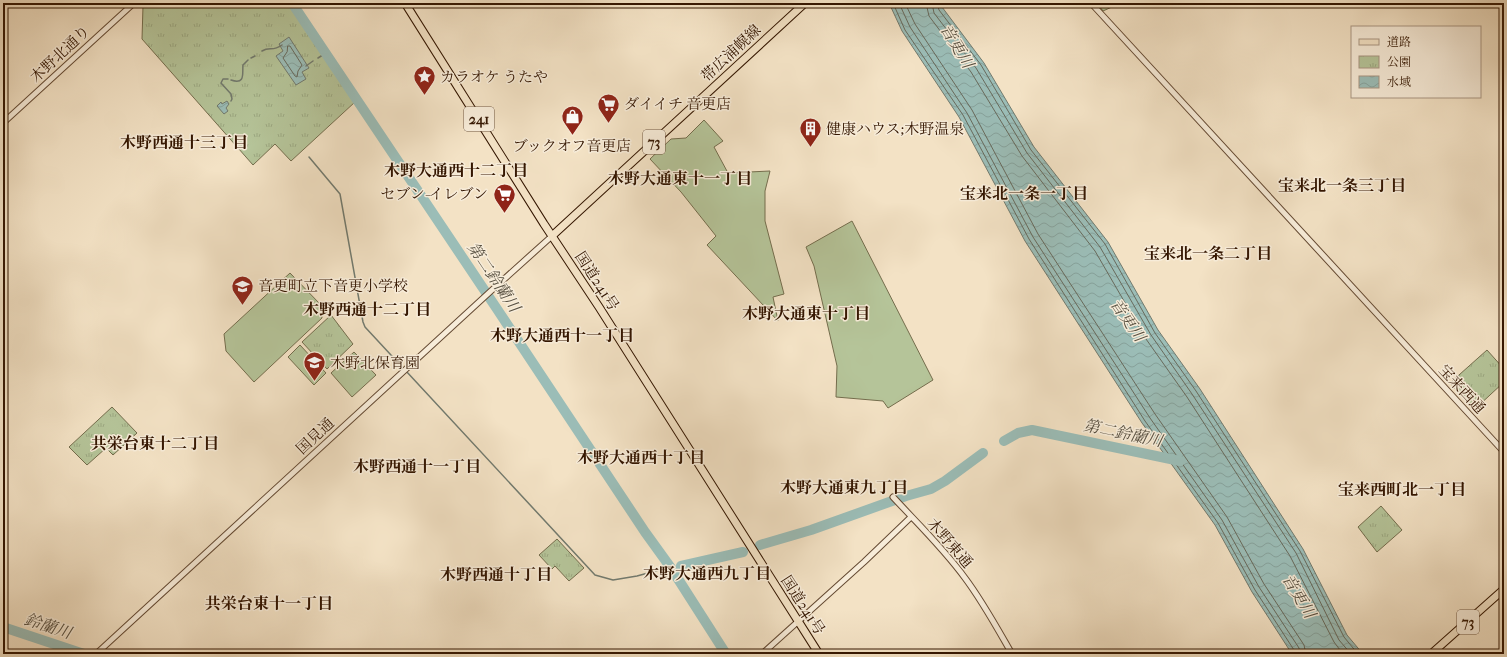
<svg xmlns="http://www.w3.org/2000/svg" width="1507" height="657" font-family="'IM FELL French Canon','Noto Serif JP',serif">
<defs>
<pattern id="forest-firs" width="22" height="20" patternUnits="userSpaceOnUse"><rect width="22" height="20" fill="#b5c499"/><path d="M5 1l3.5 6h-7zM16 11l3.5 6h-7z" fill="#9ca882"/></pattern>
<pattern id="park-tufts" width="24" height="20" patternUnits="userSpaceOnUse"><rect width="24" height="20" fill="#b5c499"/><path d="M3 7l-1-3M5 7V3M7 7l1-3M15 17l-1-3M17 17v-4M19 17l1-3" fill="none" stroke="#9ca882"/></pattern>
<pattern id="water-waves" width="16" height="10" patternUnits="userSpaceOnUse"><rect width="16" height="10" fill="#9bbdb7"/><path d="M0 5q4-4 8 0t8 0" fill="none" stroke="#86a29c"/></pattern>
</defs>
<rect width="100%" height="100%" fill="#f3e2c5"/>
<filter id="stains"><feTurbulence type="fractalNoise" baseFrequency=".005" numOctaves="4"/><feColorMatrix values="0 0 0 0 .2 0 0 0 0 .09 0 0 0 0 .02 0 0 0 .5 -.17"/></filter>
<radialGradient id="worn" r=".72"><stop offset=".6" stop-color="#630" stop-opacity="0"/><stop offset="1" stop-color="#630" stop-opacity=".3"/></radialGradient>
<path fill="#b5c499" stroke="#746d4d" d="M704 120 723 141 714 147 728 173 770 171 765 191V221L784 294 773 297 778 321 707 245 716 236 681 192 650 159 671 139 686 138Z
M852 221 933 380 888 408 883 401 836 397 837 366 814 266 806 247Z
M290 273 320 304 322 318 254 382 226 351 224 334Z
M300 345 326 373 314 385 288 357Z
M354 352 376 375 352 397 331 373Z"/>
<path fill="url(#forest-firs)" stroke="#746d4d" d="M1097 3H1114V6L1103 11Z"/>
<path fill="url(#park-tufts)" stroke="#746d4d" d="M146 3H288L355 102 291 161 275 144 253 165 142 39 143 6Z
M331 315 353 344 327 369 302 342Z
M1487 350 1504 369V382L1476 408H1473L1450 383Z
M112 407 137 433 113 455 106 448 87 465 69 447Z
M1381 506 1402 530 1377 552 1358 527Z
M557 539 584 568 569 581 555 566 552 569 539 555Z"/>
<path fill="url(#water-waves)" stroke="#727a6e" d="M889 3H940L942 7 984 63 1034 147 1108 242 1158 330 1200 389 1303 549 1347 635 1363 654H1292L1252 592 1215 525 1142 423 1025 241 959 117 902 31Z
M289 37 309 68 302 72 306 79 296 85 276 56 283 51 279 44Z
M227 101 229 104 226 108 228 111 224 114 217 106 221 102 222 104Z"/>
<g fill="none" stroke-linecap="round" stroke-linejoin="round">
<path stroke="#686a5c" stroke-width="1" d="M893 3 905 30 963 115 1029 239 1145 421 1218 523 1255 590 1294 650 1295 654
M899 3 910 27 967 113 1033 237 1150 418 1222 520 1259 587 1299 648 1300 654
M905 3 915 24 972 110 1038 234 1155 414 1227 517 1264 584 1304 645 1306 654
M926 3 929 16 971 72 1022 156 1095 251 1146 339 1187 397 1290 556 1334 642 1343 654
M932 3 934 13 976 68 1027 153 1100 247 1151 335 1192 394 1296 553 1339 640 1351 654
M937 3 939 10 981 65 1031 150 1105 244 1155 333 1196 391 1300 551 1344 637 1358 654
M288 46H290L302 65 298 71 297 77 295 76 283 58 287 52Z"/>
<path stroke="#727a6e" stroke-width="1.5" d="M262 51C270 46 272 52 282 45
M251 58 255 56
M318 58 326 53
M306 66 313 61
M228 79H223L221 83 231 94 232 99 231 101
M231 80C246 85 242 73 243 65L248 60
M309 157 340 194 363 322 365 327 403 368
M406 371 595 575 613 580 637 576 659 570
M667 566 669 565"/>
<path stroke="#9bbdb7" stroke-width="10" d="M292 3 497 309 645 532 671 568 726 654
M1004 441 1018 433 1032 430 1180 461
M760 545 811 530 906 496 931 489 945 481 983 453
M681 566 743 552
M3 627 84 654"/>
<defs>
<path id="tertiary" d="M1091 3 1504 452
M3 123 134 3
M893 497C918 524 944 549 965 578 983 602 997 628 1012 654
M96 654 492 290 552 236
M762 654 864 562 911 517"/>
<path id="primary" d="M552 236 805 3
M1431 654 1504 589"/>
<path id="trunk" d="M405 3 544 224 599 307 819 654"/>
</defs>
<use href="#tertiary" stroke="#644932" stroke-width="7"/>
<use href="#primary" stroke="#341601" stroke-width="9"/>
<use href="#trunk" stroke="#341601" stroke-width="9"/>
<use href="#tertiary" stroke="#f7ecd9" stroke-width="5"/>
<use href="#primary" stroke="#f3e2c5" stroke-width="7"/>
<use href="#trunk" stroke="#f3e2c5" stroke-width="7"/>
</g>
<defs>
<symbol id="sight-pin" viewBox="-11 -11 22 30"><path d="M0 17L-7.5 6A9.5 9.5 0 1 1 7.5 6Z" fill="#8f2418" stroke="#f7ecd9"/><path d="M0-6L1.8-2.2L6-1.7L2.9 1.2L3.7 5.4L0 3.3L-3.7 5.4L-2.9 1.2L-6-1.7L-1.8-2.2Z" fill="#fff"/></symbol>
<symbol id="supermarket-pin" viewBox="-11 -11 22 30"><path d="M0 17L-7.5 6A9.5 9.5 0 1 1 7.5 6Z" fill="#8f2418" stroke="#f7ecd9"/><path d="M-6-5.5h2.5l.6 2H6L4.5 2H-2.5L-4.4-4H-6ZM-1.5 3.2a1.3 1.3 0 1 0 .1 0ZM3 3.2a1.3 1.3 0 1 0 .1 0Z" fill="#fff"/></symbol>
<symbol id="shop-pin" viewBox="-11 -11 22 30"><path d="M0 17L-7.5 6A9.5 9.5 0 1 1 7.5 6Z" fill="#8f2418" stroke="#f7ecd9"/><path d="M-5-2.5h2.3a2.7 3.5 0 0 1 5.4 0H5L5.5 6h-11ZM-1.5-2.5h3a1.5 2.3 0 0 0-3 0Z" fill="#fff"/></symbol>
<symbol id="building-pin" viewBox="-11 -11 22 30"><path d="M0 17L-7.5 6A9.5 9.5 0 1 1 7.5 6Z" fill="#8f2418" stroke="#f7ecd9"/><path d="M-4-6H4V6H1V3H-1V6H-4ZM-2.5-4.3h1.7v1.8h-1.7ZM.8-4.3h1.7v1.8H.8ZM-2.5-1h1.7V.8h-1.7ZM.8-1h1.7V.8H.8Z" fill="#fff"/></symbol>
<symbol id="school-pin" viewBox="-11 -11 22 30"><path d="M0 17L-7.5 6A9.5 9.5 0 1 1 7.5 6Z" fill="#8f2418" stroke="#f7ecd9"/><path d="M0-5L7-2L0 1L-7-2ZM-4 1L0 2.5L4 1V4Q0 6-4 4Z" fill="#fff"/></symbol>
</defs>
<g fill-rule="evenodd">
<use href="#sight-pin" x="412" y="64" width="25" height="34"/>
<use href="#supermarket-pin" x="596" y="92" width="25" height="34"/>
<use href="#shop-pin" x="560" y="104" width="25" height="34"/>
<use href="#building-pin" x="798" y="116" width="25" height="34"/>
<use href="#supermarket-pin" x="492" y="182" width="25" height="34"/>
<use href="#school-pin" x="230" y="274" width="25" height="34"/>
<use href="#school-pin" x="302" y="350" width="25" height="34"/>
</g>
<g text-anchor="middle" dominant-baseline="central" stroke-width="3" stroke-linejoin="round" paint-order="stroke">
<g fill="#f7ecd9" stroke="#6e5642" stroke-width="1">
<rect x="464" y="107" width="30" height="24" rx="3"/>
<rect x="643" y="130" width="22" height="24" rx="3"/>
<rect x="1457" y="610" width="22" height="24" rx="3"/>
</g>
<g font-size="14" font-weight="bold" fill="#341601">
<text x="479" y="119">241</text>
<text x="654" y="142">73</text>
<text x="1468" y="622">73</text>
</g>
<g font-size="15" fill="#341601" stroke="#f7ecd9">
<text transform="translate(731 53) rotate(-43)">帯広浦幌線</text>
<text transform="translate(60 54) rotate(-43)">木野北通り</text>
<text transform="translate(597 281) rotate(57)">国道241号</text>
<text transform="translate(1462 389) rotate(47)">宝来西通</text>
<text transform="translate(315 436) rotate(-43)">国見通</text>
<text transform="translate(950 543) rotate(49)">木野東通</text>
<text transform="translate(803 605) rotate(57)">国道241号</text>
</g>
<g font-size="15" fill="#341601" stroke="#f7ecd9" text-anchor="start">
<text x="440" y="77">カラオケ うたや</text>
<text x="624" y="104">ダイイチ 音更店</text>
<text x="826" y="129">健康ハウス;木野温泉</text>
<text x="572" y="146" text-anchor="middle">ブックオフ音更店</text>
<text x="488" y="194" text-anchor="end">セブン-イレブン</text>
<text x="258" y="286">音更町立下音更小学校</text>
<text x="330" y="363">木野北保育園</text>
</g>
<g font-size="16" font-style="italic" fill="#585041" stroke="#f7ecd9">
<text transform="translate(957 46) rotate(59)">音更川</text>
<text transform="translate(494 277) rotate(56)">第二鈴蘭川</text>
<text transform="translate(1128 320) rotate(55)">音更川</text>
<text transform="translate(1123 433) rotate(12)">第二鈴蘭川</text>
<text transform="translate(1299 596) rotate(59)">音更川</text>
<text transform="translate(48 626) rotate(18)">鈴蘭川</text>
</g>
<g font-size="16" font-weight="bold" fill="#341601" stroke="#f7ecd9">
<text x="184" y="142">木野西通十三丁目</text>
<text x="456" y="170">木野大通西十二丁目</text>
<text x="680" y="178">木野大通東十一丁目</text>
<text x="1342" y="185">宝来北一条三丁目</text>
<text x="1024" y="193">宝来北一条一丁目</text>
<text x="1208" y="253">宝来北一条二丁目</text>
<text x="367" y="309">木野西通十二丁目</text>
<text x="806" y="313">木野大通東十丁目</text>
<text x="562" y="335">木野大通西十一丁目</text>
<text x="155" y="443">共栄台東十二丁目</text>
<text x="641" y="457">木野大通西十丁目</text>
<text x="417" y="466">木野西通十一丁目</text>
<text x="844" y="487">木野大通東九丁目</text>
<text x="1402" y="489">宝来西町北一丁目</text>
<text x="707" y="573">木野大通西九丁目</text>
<text x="496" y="574">木野西通十丁目</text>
<text x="269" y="603">共栄台東十一丁目</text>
</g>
</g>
<rect width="1507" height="657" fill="none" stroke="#f3e2c5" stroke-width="16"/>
<rect x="4" y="4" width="1499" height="649" fill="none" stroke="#341601" stroke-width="2"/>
<rect x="8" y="8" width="1491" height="641" fill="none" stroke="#341601"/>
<rect x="1351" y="26" width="130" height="72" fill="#f7ecd9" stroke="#a99683"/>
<rect x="1359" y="39" width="20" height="6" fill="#f3e2c5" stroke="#a99683"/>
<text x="1387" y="46" font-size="12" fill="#341601">道路</text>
<rect x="1359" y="56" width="20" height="12" fill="url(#park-tufts)" stroke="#a99683"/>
<text x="1387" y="66" font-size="12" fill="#341601">公園</text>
<rect x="1359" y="76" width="20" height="12" fill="url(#water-waves)" stroke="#a99683"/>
<text x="1387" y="86" font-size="12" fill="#341601">水域</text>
<rect width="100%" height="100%" filter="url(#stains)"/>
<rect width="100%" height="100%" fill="url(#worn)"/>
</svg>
